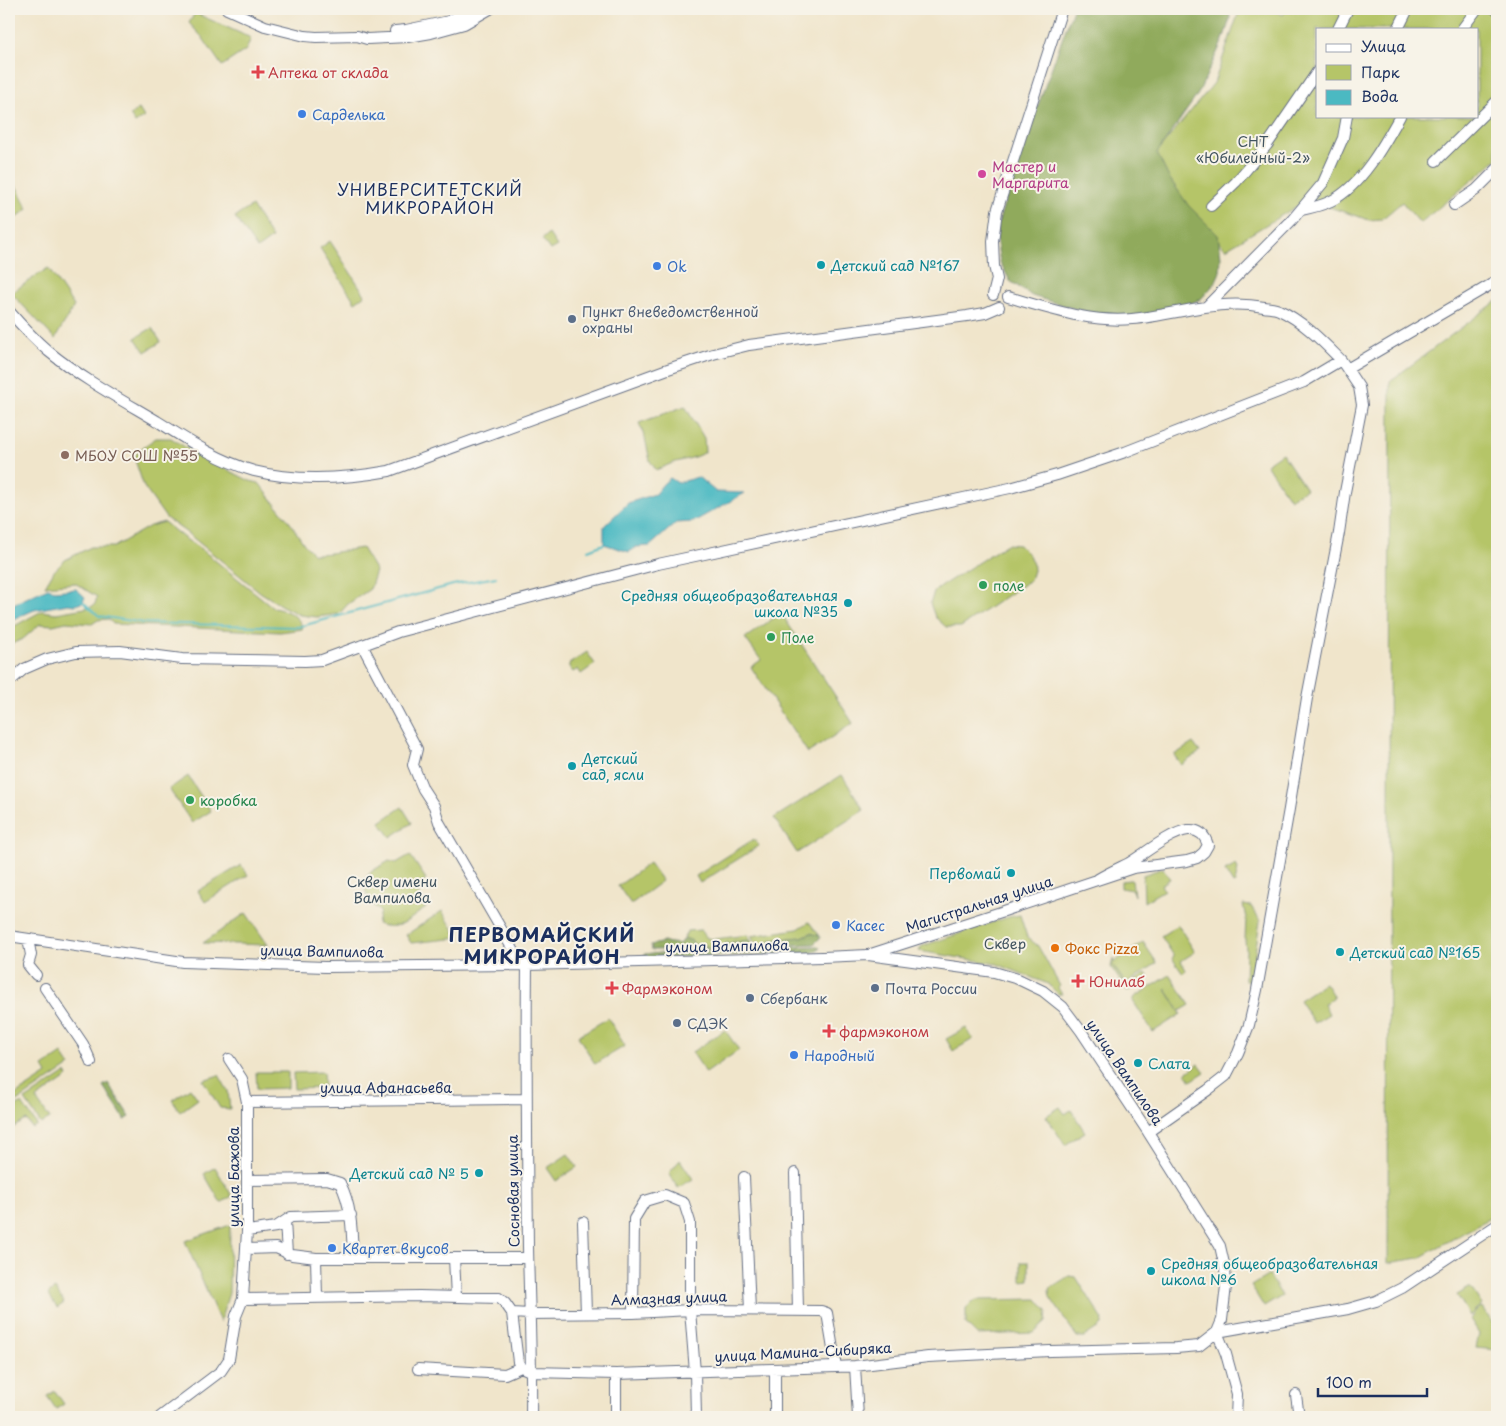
<svg xmlns="http://www.w3.org/2000/svg" width="1506" height="1426" font-family="'Playpen Sans',sans-serif">
<rect width="100%" height="100%" fill="#f7f3e8"/>
<filter id="ink" filterUnits="userSpaceOnUse"><feTurbulence type="fractalNoise" baseFrequency=".02" numOctaves="2"/><feDisplacementMap in="SourceGraphic" scale="10" xChannelSelector="R" yChannelSelector="G"/><feConvolveMatrix kernelMatrix="1 2 1 2 8 2 1 2 1" color-interpolation-filters="sRGB"/></filter>
<filter id="wash" filterUnits="userSpaceOnUse"><feTurbulence type="fractalNoise" baseFrequency=".0096" numOctaves="4" result="noise"/><feDisplacementMap in="SourceGraphic" scale="20" xChannelSelector="R" yChannelSelector="G"/><feGaussianBlur stdDeviation="1.12" result="paint"/><feColorMatrix in="noise" values="0 0 0 0 0 0 0 0 0 0 0 0 0 0 0 0 0 1.4 0 .05"/><feComposite in="paint" operator="in"/></filter>
<g filter="url(#wash)">
<rect width="100%" height="100%" fill="#f0e5cb"/>
<path fill="#b5c568" stroke="#687a63" fill-rule="evenodd" d="M1240 9H1273L1283 15 1286 9H1497V159L1480 174 1420 223 1402 202 1382 219 1369 220 1307 200 1226 249 1147 164 1214 83ZM1317 29H1477V116H1317Z
M195 13 251 38 246 50 222 66 202 37 189 23Z
M139 109 144 117 135 123 130 115Z
M9 172 28 209 9 223Z
M252 206 272 238 257 249 235 217Z
M549 234 557 246 550 250 542 239Z
M330 241 365 295 355 302 320 248Z
M48 268 74 306 55 339 11 293Z
M1497 301V1214L1419 1258 1388 1263 1390 381Z
M152 328 161 342 145 352 135 338Z
M685 406 704 438 705 452C695 458 687 459 676 462 669 464 662 468 656 470L650 461 645 438 639 423Z
M156 438H171L193 452 210 458 224 468 250 481 259 483 291 524 304 544 314 554C331 554 346 550 362 548L376 571 370 589 348 604 339 614 317 617 300 615 282 606 260 592 187 533 166 518 144 487 134 457 143 447Z
M1282 453 1306 489 1290 499 1266 464Z
M164 522 184 538 201 549 274 608C288 611 299 615 303 629L280 632 113 624 109 619 98 620 92 624 66 622 53 625 40 624 23 639 9 645V629L42 611 56 613 91 607 95 604 97 597 75 583 45 586 54 571 65 560 91 547H114L150 526Z
M1007 544 1019 545 1029 555 1034 567 1030 580 961 627H946L935 617 930 603 935 590Z
M781 613 853 723 808 753 751 667 761 660 745 638Z
M587 652 595 664 581 674 578 669 573 672 569 667V664Z
M1193 743 1200 752 1181 765 1174 755Z
M842 775 864 810 797 853 774 818Z
M188 776 211 811 192 823 169 789Z
M402 807 412 823 391 837 380 822Z
M754 839 759 846 700 883 696 876Z
M410 855 426 879 417 892 426 908C408 919 400 932 377 924L380 911C370 905 360 887 368 875 372 870 383 865 389 861L396 863Z
M649 863 662 881 631 904 618 886Z
M241 865 248 875 205 902 198 891Z
M1236 865 1238 869 1235 883 1233 884 1225 871Z
M1163 868 1170 879 1161 885 1164 890 1144 902 1143 875Z
M1130 880H1132L1134 896 1132 890 1121 888V881Z
M1243 905 1251 906 1260 921 1251 981H1245L1246 949 1245 940 1246 918Z
M442 911 459 938 411 943 406 935Z
M246 913 268 945 203 943Z
M1020 915 1027 937 1038 946 1060 986 1058 988 1062 994H1058L1048 984 997 964 919 951 922 946 1009 917Z
M809 922 820 936 811 933 802 937 770 940 768 946C760 946 754 944 751 936L798 929Z
M1178 925 1195 952 1181 961 1186 970 1183 974 1172 958 1174 956 1161 936Z
M701 930 707 938 715 939 748 935 750 940 726 943 721 948 709 949 706 945H695L692 941 684 938 687 931Z
M1143 942 1157 963 1126 984 1112 964 1123 981 1121 982 1111 967 1113 958 1114 960 1113 963Z
M1146 973 1148 976 1144 981 1127 992 1125 989 1126 984 1127 986Z
M1170 975 1190 1005 1180 1011 1165 988 1181 1014 1153 1032 1133 1001 1135 997Z
M1325 983 1334 997 1324 1004 1329 1014 1314 1023 1299 1000Z
M608 1018 625 1046 595 1064 578 1036Z
M966 1028 973 1039 953 1051 946 1039Z
M725 1030 739 1050 706 1073 692 1052Z
M62 1054 70 1066 9 1107V1099L47 1074 43 1067Z
M1199 1064 1205 1072 1191 1081 1186 1073Z
M256 1072H288V1088L257 1089Z
M323 1072 324 1088 294 1089 293 1073Z
M66 1073 68 1077 36 1099 50 1119 41 1124 25 1100Z
M219 1075 228 1091 230 1109 220 1108 203 1080Z
M190 1088 198 1099 180 1112 172 1100Z
M22 1103 37 1125 32 1128 26 1120 13 1128H9V1111Z
M1060 1107 1065 1114 1071 1110 1085 1132 1065 1145 1046 1116Z
M568 1154 577 1167 556 1181 547 1168Z
M680 1160 693 1179 678 1188 669 1173Z
M215 1167 232 1196 221 1203 204 1174Z
M230 1225 229 1293 220 1322 185 1241Z
M1021 1262H1029V1280L1021 1281Z
M1269 1275 1282 1296 1264 1307 1251 1286Z
M1069 1276 1076 1277 1103 1320 1102 1325 1084 1337H1077L1050 1297 1049 1291 1050 1288Z
M1469 1288H1471L1482 1305 1475 1310 1470 1316 1457 1295Z
M55 1289 64 1303 57 1308 48 1294Z
M1037 1299 1047 1311 1046 1322 1034 1333 977 1335 966 1324V1308L976 1300Z
M1482 1307 1497 1330V1350L1476 1348 1479 1334 1470 1320 1475 1311Z
M55 1391 64 1404 56 1409 47 1396Z"/>
<path fill="#90aa5c" stroke="#566c5d" d="M1073 9H1229L1230 19 1223 40 1198 94 1157 153 1168 176 1188 205 1218 235 1221 257 1220 272 1215 283 1201 299 1170 312 1120 318 1082 311 1032 296 1010 281 1000 262 997 244V226L1022 149Z
M811 933 820 936V938L814 944 768 946 770 940 802 937Z
M684 938 692 941 695 945H706L709 949 652 950 651 945 664 942 679 944Z
M750 940 756 947 721 948 726 943Z
M818 946 820 948 812 953 644 958V954Z
M108 1083 130 1117 125 1120 103 1086Z"/>
<path fill="#4bb9c2" stroke="#337490" d="M698 477 716 492 745 493 693 522 676 523 650 546 636 547 629 552 604 544V526L628 503 655 494 663 484 670 478 678 483Z
M48 588 55 591 76 589 85 597 83 602 76 605 68 604 34 610 9 621V606Z"/>
<g fill="none" stroke-linecap="round" stroke-linejoin="round">
<path stroke="#4bb9c2" stroke-width="2" d="M588 550 604 544
M83 602 99 616 145 623 298 627 453 585 496 577"/>
</g>
</g>
<g filter="url(#ink)">
<g fill="none" stroke-linecap="round" stroke-linejoin="round">
<defs>
<path id="minor" d="M227 9 265 26 305 36 316 37 357 36 367 39 408 37 431 33 464 24 490 9
M1495 9 1497 10
M1338 29 1348 9
M1398 29 1408 9
M1462 29 1477 9
M395 31 406 30 449 21 471 9
M1436 161 1497 101
M1454 205 1476 190 1497 169
M1211 206 1236 182 1267 145 1317 72
M1301 210C1311 208 1321 206 1331 201 1361 186 1384 145 1400 116
M993 295 997 279 994 266 993 241 997 211 1062 9
M1008 297C1048 308 1089 323 1132 319 1177 315 1218 298 1264 307 1269 308 1275 308 1279 310 1303 321 1323 342 1341 360
M1206 307 1292 220 1323 183 1343 138 1347 116
M9 311C21 325 34 339 48 351 81 378 120 399 157 421 187 440 219 461 254 471 298 482 345 479 389 471L665 370 713 354 749 345 967 316 985 313 999 307
M1347 369 1497 281
M362 645 417 749 413 765 423 789 434 806 439 822 515 953 516 964
M9 682 24 669 47 659 76 652 120 651 182 659 305 661 322 660 398 632 658 564 1010 488 1057 475 1125 452 1304 382 1341 360 1359 387 1362 405 1345 492 1339 533 1307 698 1289 809 1257 990 1249 1025 1238 1053 1226 1076 1208 1090 1148 1132
M9 936 183 962 325 967 527 965 823 957 868 955 994 972 1018 979 1043 991 1063 1007 1081 1031 1148 1132 1220 1246 1225 1268 1226 1286 1222 1320 1217 1332
M28 939 31 955 28 965 36 975
M871 954 1004 911 1133 868 1187 861 1197 858 1204 852 1208 845C1205 835 1199 829 1188 830 1171 832 1144 854 1129 863 1119 868 1108 873 1098 879
M527 965C526 1058 527 1152 528 1246 529 1303 532 1360 531 1417
M45 988 83 1044 91 1062
M247 1102 526 1099
M795 1173 798 1310
M744 1177 750 1310
M247 1180 327 1179 340 1183C352 1206 352 1232 353 1258
M285 1221 287 1254
M583 1222 586 1313
M247 1231 276 1227 291 1217 351 1215
M246 1249 276 1248 292 1255 316 1258H528
M316 1258 317 1297
M454 1258 456 1297
M243 1299 419 1296 499 1298 505 1303 512 1313 518 1362 521 1367
M512 1313 529 1314 633 1313 690 1310 821 1311 827 1313 836 1367
M633 1313 634 1219 645 1201 665 1195 684 1203 690 1222V1310L695 1372 696 1417
M1217 1332 1226 1354 1237 1394 1236 1417
M855 1366 858 1417
M521 1367 532 1372 616 1374 836 1367 855 1366 928 1357 1050 1351 1176 1348 1199 1346 1217 1332 1348 1309 1376 1301 1402 1288 1497 1225
M418 1369 505 1374 521 1367
M775 1369V1417
M616 1374V1417
M1296 1395 1299 1417
M160 1417 221 1371 229 1359 236 1316 243 1299 247 1231V1102L242 1079 229 1059"/>
</defs>
<use href="#minor" stroke="#666f84" stroke-width="12"/>
<use href="#minor" stroke="#fff" stroke-width="10"/>
</g>
</g>
<g fill="#e0444e" stroke="#f7f3e8" stroke-width="2">
<path d="M255.5 64.5h5v5h5v5h-5v5h-5v-5h-5v-5h5z"/>
<path d="M1075.5 973.5h5v5h5v5h-5v5h-5v-5h-5v-5h5z"/>
<path d="M609.5 980.5h5v5h5v5h-5v5h-5v-5h-5v-5h5z"/>
<path d="M826.5 1023.5h5v5h5v5h-5v5h-5v-5h-5v-5h5z"/>
</g>
<g fill="#3f7fe0" stroke="#f7f3e8" stroke-width="2">
<circle cx="302" cy="114" r="5"/>
<circle cx="657" cy="266" r="5"/>
<circle cx="836" cy="925" r="5"/>
<circle cx="794" cy="1055" r="5"/>
<circle cx="332" cy="1248" r="5"/>
</g>
<circle fill="#d1479c" stroke="#f7f3e8" stroke-width="2" cx="982" cy="174" r="5"/>
<g fill="#0f9aa8" stroke="#f7f3e8" stroke-width="2">
<circle cx="821" cy="265" r="5"/>
<circle cx="848" cy="603" r="5"/>
<circle cx="572" cy="766" r="5"/>
<circle cx="1011" cy="873" r="5"/>
<circle cx="1340" cy="952" r="5"/>
<circle cx="1138" cy="1063" r="5"/>
<circle cx="479" cy="1173" r="5"/>
<circle cx="1151" cy="1271" r="5"/>
</g>
<g fill="#5c6f8a" stroke="#f7f3e8" stroke-width="2">
<circle cx="572" cy="319" r="5"/>
<circle cx="875" cy="988" r="5"/>
<circle cx="750" cy="998" r="5"/>
<circle cx="677" cy="1023" r="5"/>
</g>
<circle fill="#8d6e63" stroke="#f7f3e8" stroke-width="2" cx="65" cy="455" r="5"/>
<g fill="#2e9e5b" stroke="#f7f3e8" stroke-width="2">
<circle cx="983" cy="585" r="5"/>
<circle cx="771" cy="637" r="5"/>
<circle cx="190" cy="800" r="5"/>
</g>
<circle fill="#e8710a" stroke="#f7f3e8" stroke-width="2" cx="1055" cy="948" r="5"/>
<g text-anchor="middle" dominant-baseline="central" stroke-width="4" stroke-linejoin="round" paint-order="stroke">
<g font-size="14" fill="#be3a42" stroke="#f7f3e8" text-anchor="start">
<text x="268" y="72">Аптека от склада</text>
<text x="1089" y="981">Юнилаб</text>
<text x="622" y="988">Фармэконом</text>
<text x="839" y="1031">фармэконом</text>
</g>
<g font-size="14" fill="#366cbe" stroke="#f7f3e8" text-anchor="start">
<text x="312" y="114">Сарделька</text>
<text x="667" y="266">Ok</text>
<text x="846" y="925">Касес</text>
<text x="804" y="1055">Народный</text>
<text x="342" y="1248">Квартет вкусов</text>
</g>
<g font-size="14" fill="#425460" stroke="#f7f3e8">
<text x="1253" y="141">СНТ<tspan x="1253" dy="16">«Юбилейный-2»</tspan></text>
<text x="392" y="881">Сквер имени<tspan x="392" dy="16">Вампилова</tspan></text>
<text x="1005" y="943">Сквер</text>
</g>
<g font-size="14" fill="#b23c85" stroke="#f7f3e8" text-anchor="start">
<text x="992" y="166">Мастер и<tspan x="992" dy="16">Маргарита</tspan></text>
</g>
<g font-size="14" fill="#0d838f" stroke="#f7f3e8" text-anchor="start">
<text x="831" y="265">Детский сад №167</text>
<text x="838" y="595" text-anchor="end">Средняя общеобразовательная<tspan x="838" dy="16">школа №35</tspan></text>
<text x="582" y="758">Детский<tspan x="582" dy="16">сад, ясли</tspan></text>
<text x="1001" y="873" text-anchor="end">Первомай</text>
<text x="1350" y="952">Детский сад №165</text>
<text x="1148" y="1063">Слата</text>
<text x="469" y="1173" text-anchor="end">Детский сад № 5</text>
<text x="1161" y="1263">Средняя общеобразовательная<tspan x="1161" dy="16">школа №6</tspan></text>
</g>
<g font-size="14" fill="#4e5e75" stroke="#f7f3e8" text-anchor="start">
<text x="582" y="311">Пункт вневедомственной<tspan x="582" dy="16">охраны</tspan></text>
<text x="885" y="988">Почта России</text>
<text x="760" y="998">Сбербанк</text>
<text x="687" y="1023">СДЭК</text>
</g>
<g font-size="14" fill="#785e54" stroke="#f7f3e8" text-anchor="start">
<text x="75" y="455">МБОУ СОШ №55</text>
</g>
<g font-size="14" fill="#27864d" stroke="#f7f3e8" text-anchor="start">
<text x="993" y="585">поле</text>
<text x="781" y="637">Поле</text>
<text x="200" y="800">коробка</text>
</g>
<g font-size="14" fill="#1b2f5e" stroke="#f7f3e8">
<text transform="translate(979 904) rotate(-18)">Магистральная улица</text>
<text transform="translate(727 946) rotate(-1)">улица Вампилова</text>
<text transform="translate(322 951) rotate(1)">улица Вампилова</text>
<text transform="translate(1125 1072) rotate(56)">улица Вампилова</text>
<text x="386" y="1087">улица Афанасьева</text>
<text transform="translate(233 1177) rotate(-90)">улица Бажова</text>
<text transform="translate(513 1191) rotate(-91)">Сосновая улица</text>
<text transform="translate(669 1298) rotate(-2)">Алмазная улица</text>
<text transform="translate(803 1352) rotate(-3)">улица Мамина-Сибиряка</text>
</g>
<g font-size="14" fill="#c56008" stroke="#f7f3e8" text-anchor="start">
<text x="1065" y="948">Фокс Pizza</text>
</g>
<g font-size="16" letter-spacing="1" fill="#1b2f5e" stroke="#f7f3e8">
<text x="430" y="189">УНИВЕРСИТЕТСКИЙ<tspan x="430" dy="18">МИКРОРАЙОН</tspan></text>
</g>
<g font-size="19" font-weight="bold" letter-spacing="1" fill="#1b2f5e" stroke="#f7f3e8">
<text x="542" y="934">ПЕРВОМАЙСКИЙ<tspan x="542" dy="22">МИКРОРАЙОН</tspan></text>
</g>
</g>
<rect width="1506" height="1426" fill="none" stroke="#f7f3e8" stroke-width="30"/>
<rect x="1316" y="28" width="162" height="90" fill="#f7f3e8" stroke="#9fa5b1"/>
<rect x="1326" y="44" width="25" height="8" fill="#ffffff" stroke="#9fa5b1"/>
<text x="1361" y="52" font-size="15" fill="#1b2f5e">Улица</text>
<rect x="1326" y="65" width="25" height="15" fill="#b5c568" stroke="#9fa5b1"/>
<text x="1361" y="78" font-size="15" fill="#1b2f5e">Парк</text>
<rect x="1326" y="90" width="25" height="15" fill="#4bb9c2" stroke="#9fa5b1"/>
<text x="1361" y="102" font-size="15" fill="#1b2f5e">Вода</text>
<path d="M1318 1388v8h109v-8" fill="none" stroke="#1b2f5e" stroke-width="2.5"/>
<text x="1326" y="1388" font-size="15" fill="#1b2f5e" stroke="#f7f3e8" stroke-width="4" paint-order="stroke">100 m</text>
</svg>
